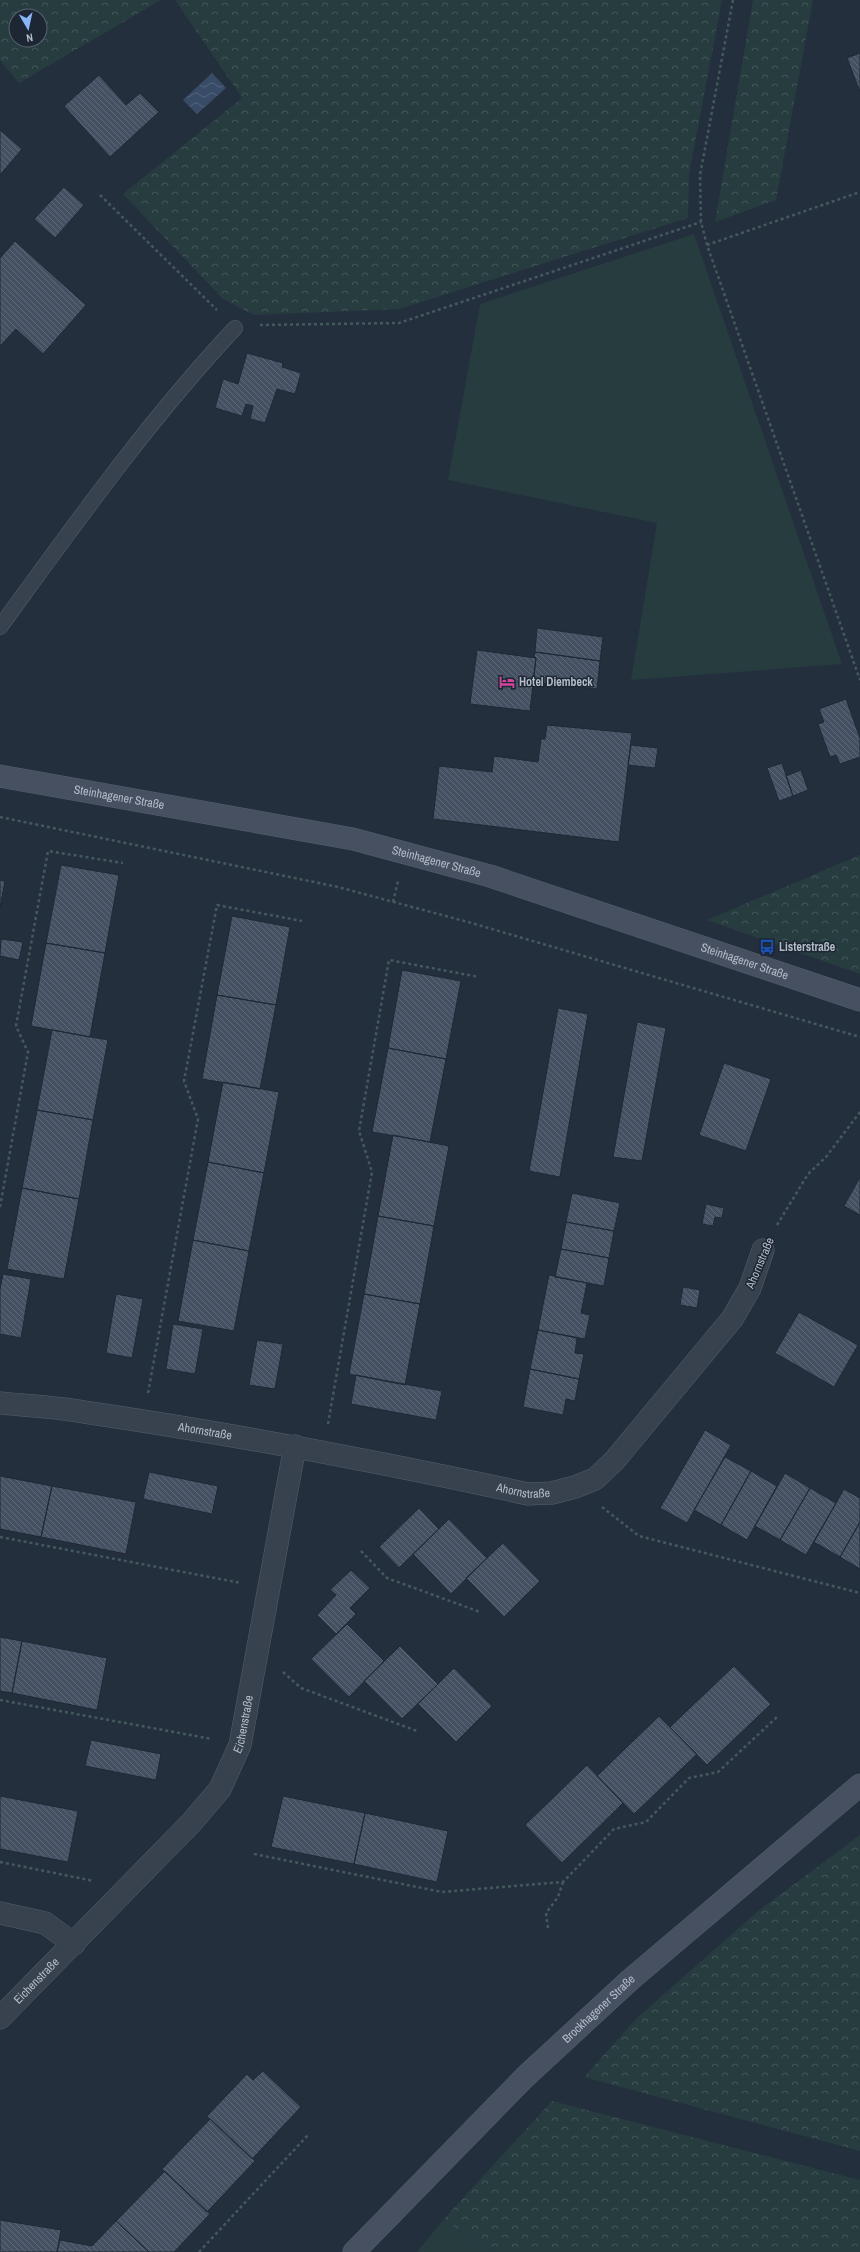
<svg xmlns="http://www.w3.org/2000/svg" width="860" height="2252" font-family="'Archivo Narrow',sans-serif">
<defs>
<pattern id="forest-crowns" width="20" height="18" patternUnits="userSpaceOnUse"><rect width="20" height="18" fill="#263c3f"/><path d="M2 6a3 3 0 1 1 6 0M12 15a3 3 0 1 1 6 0" fill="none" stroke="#435659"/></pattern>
<pattern id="water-waves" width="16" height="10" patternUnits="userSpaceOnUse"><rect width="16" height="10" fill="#394c67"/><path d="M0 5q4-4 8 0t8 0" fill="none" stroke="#53647b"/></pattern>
<pattern id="building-back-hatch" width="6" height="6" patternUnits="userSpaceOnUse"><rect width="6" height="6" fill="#455162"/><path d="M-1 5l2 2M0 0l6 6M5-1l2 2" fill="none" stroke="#5d6877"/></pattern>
</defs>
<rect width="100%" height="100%" fill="#242f3e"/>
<path fill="#263c3f" d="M694 234 842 664 631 680 657 523 448 480 480 304Z
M443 2220 494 2252H417Z"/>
<path fill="url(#forest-crowns)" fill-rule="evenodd" d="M0 0H161L19 83 0 60ZM16 16H40V40H16Z
M175 0H722L689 174 688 218 399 309 254 315 223 299 123 194 242 98Z
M753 0H813L776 200 715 222Z
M860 855V974L707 920Z
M860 1835V2151L584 2077 637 2018 757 1912Z
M552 2101 860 2180V2252H494L443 2220Z"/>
<path fill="url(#water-waves)" d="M212 73 226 88 197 114 183 100Z"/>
<path fill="url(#building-back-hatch)" stroke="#1f2835" d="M860 53V92L847 58Z
M99 75 126 105 140 93 159 112 110 157 64 106Z
M0 130 22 149 0 175Z
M64 187 84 205 55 238 34 219Z
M15 241 86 305 43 354 16 329 0 346V258Z
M247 353 283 363 282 367 301 373 295 394 277 389 265 423 250 419 253 406 246 404 242 416 215 408 223 379 238 384Z
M537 628 603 637 600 661 535 652Z
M477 650 536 658 530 711 470 704Z
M535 652 600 661 597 689 533 682 536 658 534 657Z
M846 699 860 738V757L840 764 836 755 830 757 818 724 824 722 819 709Z
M547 725 632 733 619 842 433 819 439 766 492 772 494 756 538 762 541 739H545Z
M631 745 658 748 655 768 628 765Z
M782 763 793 796 779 801 767 768Z
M801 770 808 790 793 796 786 776Z
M61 865 119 875 105 953 46 943Z
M0 880 5 881 0 908Z
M232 916 290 927 276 1005 217 995Z
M1 939 23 942 19 960 0 956Z
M46 943 105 953 90 1037 31 1026Z
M402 970 461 981 446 1059 388 1048Z
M217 995 276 1005 260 1089 202 1079Z
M558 1008 588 1014 560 1177 529 1171Z
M637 1022 666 1028 642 1161 613 1157Z
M52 1030 108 1040 93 1120 37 1110Z
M388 1048 446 1059 430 1142 372 1132Z
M724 1063 771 1079 746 1151 699 1135Z
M223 1082 279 1092 264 1173 208 1162Z
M37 1110 93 1120 79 1199 22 1188Z
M393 1135 449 1146 434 1226 378 1216Z
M208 1162 264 1173 249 1251 193 1240Z
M860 1177V1215L844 1206Z
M22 1188 79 1199 64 1279 7 1269Z
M572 1193 620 1203 614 1231 566 1222Z
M706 1204 724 1208 722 1218 715 1217 713 1226 702 1224Z
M378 1216 434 1226 420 1304 364 1294Z
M566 1222 614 1231 609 1258 561 1249Z
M193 1240 249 1251 234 1331 178 1321Z
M561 1249 609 1258 604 1286 555 1277Z
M3 1274 31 1279 21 1338 0 1334V1289Z
M549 1275 587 1283 581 1313 590 1315 585 1339 538 1330Z
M683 1287 700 1290 697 1308 680 1305Z
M116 1294 143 1299 132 1358 106 1353Z
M364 1294 420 1304 405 1385 349 1374Z
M799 1312 858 1345 834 1387 775 1353Z
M173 1324 203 1329 195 1374 166 1369Z
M538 1330 577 1338 575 1353 584 1354 579 1379 530 1369Z
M257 1340 283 1344 275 1389 249 1385Z
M530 1369 579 1379 575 1401 566 1399 563 1415 523 1407Z
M356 1375 442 1391 436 1420 351 1404Z
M705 1430 731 1445 687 1523 660 1508Z
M725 1457 751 1471 721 1525 694 1510Z
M751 1471 777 1486 747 1540 721 1525Z
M149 1472 218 1486 212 1514 143 1499Z
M785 1473 810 1488 780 1540 755 1526Z
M0 1476 52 1486 41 1537 0 1529Z
M52 1486 136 1502 126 1554 41 1537Z
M810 1488 836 1503 806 1555 780 1540Z
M844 1489 860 1498V1522L840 1557 814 1542Z
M419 1508 439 1529 399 1568 379 1547Z
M449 1519 487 1558 451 1594 413 1554Z
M860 1522V1569L840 1557Z
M503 1543 540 1581 504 1617 466 1578Z
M351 1570 370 1588 350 1608 356 1614 336 1634 317 1615 336 1595 330 1590Z
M347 1624 384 1661 349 1697 311 1659Z
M0 1637 22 1641 12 1693 0 1691Z
M22 1641 107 1658 97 1710 12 1693Z
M400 1646 438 1684 402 1719 364 1681Z
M734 1666 771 1704 707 1765 670 1727Z
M454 1668 492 1706 456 1742 418 1704Z
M659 1716 697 1754 634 1814 597 1776Z
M91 1740 161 1754 156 1780 85 1766Z
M587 1765 623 1803 562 1863 525 1825Z
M0 1796 78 1811 68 1862 0 1849Z
M283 1796 365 1813 354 1864 271 1847Z
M365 1813 448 1831 437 1882 354 1864Z
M263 2071 301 2107 252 2159 207 2116 247 2074 253 2080Z
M210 2119 255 2161 207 2212 162 2169Z
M165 2171 210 2214 174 2252H149L116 2221Z
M0 2220 61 2230 57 2252H0Z
M116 2221 149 2252H57L60 2240 92 2246Z"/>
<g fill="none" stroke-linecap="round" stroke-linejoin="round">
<defs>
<path id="service" d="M0 627C75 524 148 421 235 328"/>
<g id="minor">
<path id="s1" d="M0 1403C28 1406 57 1407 84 1412 233 1434 381 1462 528 1494L552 1493 575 1487 595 1479 614 1461 732 1319 750 1288 763 1250"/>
<path d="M0 1913 45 1923 74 1944"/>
<path id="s2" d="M0 2018 191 1823 220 1789 240 1745 295 1446"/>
</g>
<g id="secondary">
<path id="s3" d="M0 776 353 839 490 876 860 1000"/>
<path id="s4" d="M354 2252 525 2077 630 1980 860 1785"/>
</g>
</defs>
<use href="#service" stroke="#565f6c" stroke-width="16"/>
<use href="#minor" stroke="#565f6c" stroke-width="23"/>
<use href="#secondary" stroke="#565f6c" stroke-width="23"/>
<path stroke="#44595c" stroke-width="2.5" stroke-dasharray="3 3" stroke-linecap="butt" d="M733 0 700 175 701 222 707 245 860 680
M100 195 217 310
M707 245 860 192
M260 325 399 323 701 222
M0 817 338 887 468 922 860 1037
M393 902 398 881
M0 1207 28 1052 16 1026 48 851 123 863
M777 1225 808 1174 826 1157 860 1112
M148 1393 198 1119 184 1081 217 905 302 921
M328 1424 372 1172 359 1131 389 960 479 977
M602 1507 639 1536 860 1593
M0 1537 241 1583
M361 1551 387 1578 480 1612
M283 1672 301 1688 417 1731
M0 1700 212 1739
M254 1854 442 1892 563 1882 614 1829 646 1822 689 1778 718 1772 777 1717
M0 1862 94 1881
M548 1928 546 1913 558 1897 563 1882
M199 2252 308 2135"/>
<use href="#service" stroke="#38414e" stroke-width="15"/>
<use href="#minor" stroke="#38414e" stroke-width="22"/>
<use href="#secondary" stroke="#465061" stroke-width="22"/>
</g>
<defs>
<symbol id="hotel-bare" viewBox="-9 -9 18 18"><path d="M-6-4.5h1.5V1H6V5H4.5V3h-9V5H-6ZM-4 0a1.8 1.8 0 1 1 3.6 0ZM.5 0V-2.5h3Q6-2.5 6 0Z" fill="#d1479c" stroke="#1d2633" stroke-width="2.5" paint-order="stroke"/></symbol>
<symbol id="bus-bare" viewBox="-9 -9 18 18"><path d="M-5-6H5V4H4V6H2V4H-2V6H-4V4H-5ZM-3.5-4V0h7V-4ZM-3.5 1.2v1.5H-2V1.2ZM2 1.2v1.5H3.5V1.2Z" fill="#1a4fb4" stroke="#1d2633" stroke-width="2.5" paint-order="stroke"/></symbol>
</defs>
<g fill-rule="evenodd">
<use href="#hotel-bare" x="496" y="671" width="22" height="22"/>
<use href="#bus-bare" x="756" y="936" width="22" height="22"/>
</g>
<g text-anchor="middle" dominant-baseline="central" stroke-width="3" stroke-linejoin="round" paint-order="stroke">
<g font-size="12" font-weight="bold" fill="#b4bcc9" stroke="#1d2633" text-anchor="start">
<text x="519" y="682">Hotel Diembeck</text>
<text x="779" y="947">Listerstraße</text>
</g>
<g font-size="12" fill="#b4bcc9" stroke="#1d2633">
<text stroke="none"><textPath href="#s3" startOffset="121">Steinhagener Straße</textPath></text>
<text stroke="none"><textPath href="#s3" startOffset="445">Steinhagener Straße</textPath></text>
<text stroke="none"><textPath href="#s3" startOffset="769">Steinhagener Straße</textPath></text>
<text transform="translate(760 1263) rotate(-67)">Ahornstraße</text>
<text stroke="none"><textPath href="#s1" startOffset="207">Ahornstraße</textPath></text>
<text stroke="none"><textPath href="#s1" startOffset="531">Ahornstraße</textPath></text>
<text stroke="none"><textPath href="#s2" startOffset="387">Eichenstraße</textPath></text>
<text stroke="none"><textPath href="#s2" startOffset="52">Eichenstraße</textPath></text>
<text stroke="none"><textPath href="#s4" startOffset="345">Brockhagener Straße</textPath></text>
</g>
</g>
<g transform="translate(28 28) rotate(171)"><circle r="19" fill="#1d2633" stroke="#59626f"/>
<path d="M0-3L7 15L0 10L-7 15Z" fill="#8ab4f8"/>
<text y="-6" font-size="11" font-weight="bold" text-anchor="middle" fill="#b4bcc9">N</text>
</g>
</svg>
